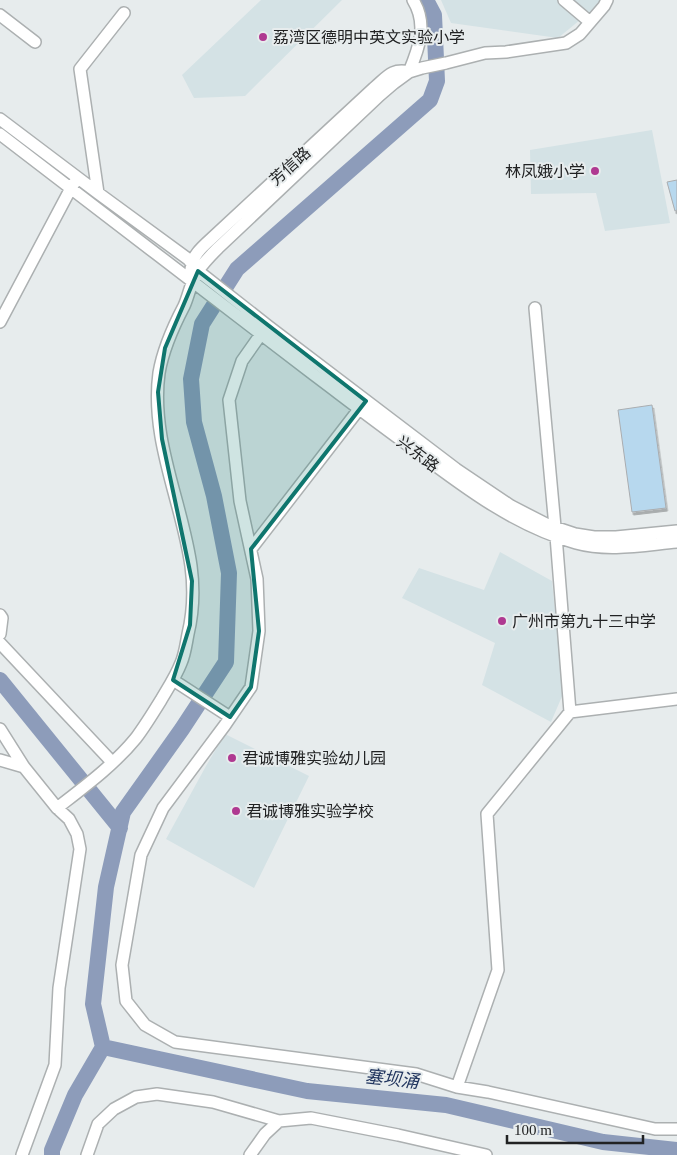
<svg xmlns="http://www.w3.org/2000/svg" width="677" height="1155" font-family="'Times New Roman','Noto Sans SC',serif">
<defs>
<filter id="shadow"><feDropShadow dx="1.5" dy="3" stdDeviation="0" flood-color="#0004"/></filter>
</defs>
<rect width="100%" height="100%" fill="#e7eced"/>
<path fill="#d4e2e5" d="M261 0H342L245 96 194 98 182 75Z
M441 0H603L602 2 558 38 451 23Z
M652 130 670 223 605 231 596 193 531 194 530 150Z
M500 552 552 581 563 694 551 722 482 685 495 643 402 598 419 568 484 590Z
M225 734 309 776 254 888 166 839 206 766Z"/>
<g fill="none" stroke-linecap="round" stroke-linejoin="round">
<path stroke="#8d9cba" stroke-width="16" d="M0 680 120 828
M103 1047 307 1091 446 1105 603 1142 677 1150
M52 1155V1150L75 1095 103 1047 93 1004 106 887 123 812 182 729 226 662 229 573 214 496 194 422 191 379 202 324 237 269 430 100 437 81 434 15 426 0"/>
</g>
<path fill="#b7d8ee" stroke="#aaadb0" filter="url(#shadow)" d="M677 180V210L675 211 667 182Z
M652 405 666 508 632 512 618 410Z"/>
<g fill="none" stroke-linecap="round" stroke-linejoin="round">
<defs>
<path id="minor" d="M564 0 590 22
M0 15 35 42
M409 72C419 48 428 24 413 0
M0 119 98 193 188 259 198 271 268 326 456 469 511 506 548 525 575 534 594 537H616L677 531
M0 134C104 214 209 294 313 374 345 398 376 422 408 445 460 484 512 525 576 543 608 552 644 545 677 542
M98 193 80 69 124 13
M191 269C192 256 201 248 211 239L374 88C387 77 392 68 409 72
M535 308 555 527
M0 322 71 188 75 182
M261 334 242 361 229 400 240 501 257 579 259 631 251 687 225 725 163 808 141 855 122 965 126 1001 145 1025 175 1042 416 1074 457 1087 488 1092 655 1129H677
M556 536 570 712
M251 549 363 404
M0 615 2 618 0 634
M0 643 112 762
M173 680 230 717
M0 729 24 767 57 808 69 819 77 834 80 849 59 988 55 1065 22 1155
M0 760 24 767
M57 808C84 787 114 765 136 738 145 726 153 713 161 700 168 688 176 676 181 663 185 654 186 644 188 634 193 613 194 588 191 566 182 502 150 439 159 373 163 349 173 327 184 306 189 295 191 281 198 271 203 263 211 255 218 248L380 95 394 83 409 72 422 68 446 63 485 53 506 52 566 43 580 34 604 6 607 0
M457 1087 498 970 487 814 570 712 677 699
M87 1155 98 1124 114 1109 136 1097 157 1094 213 1102 279 1121
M250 1155 265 1134 279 1121 311 1118 398 1135 486 1155"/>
</defs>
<use href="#minor" stroke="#acb0b1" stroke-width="14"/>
<use href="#minor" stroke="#fff" stroke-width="11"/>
</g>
<path fill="#0f766e" fill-opacity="0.2" stroke="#0f766e" stroke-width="4" stroke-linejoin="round" d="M198 271 366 401 251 549 259 631 251 687 230 717 173 680 190 625 192 581 162 439 158 392 165 348Z"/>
<g fill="#af3991" stroke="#e7eced" stroke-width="2">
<circle cx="263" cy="37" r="5"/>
<circle cx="595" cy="171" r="5"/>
<circle cx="502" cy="621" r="5"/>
<circle cx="232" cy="758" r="5"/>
<circle cx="236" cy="811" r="5"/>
</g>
<g text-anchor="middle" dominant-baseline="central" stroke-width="4" stroke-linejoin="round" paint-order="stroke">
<g font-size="16" fill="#212223" stroke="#e7eced" text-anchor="start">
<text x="273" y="37">荔湾区德明中英文实验小学</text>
<text x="585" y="171" text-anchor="end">林凤娥小学</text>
<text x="512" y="621">广州市第九十三中学</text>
<text x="242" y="758">君诚博雅实验幼儿园</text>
<text x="246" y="811">君诚博雅实验学校</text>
</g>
<g font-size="16" fill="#212223" stroke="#e7eced">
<text transform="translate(290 166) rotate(-42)">芳信路</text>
<text transform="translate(418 454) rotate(37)">兴东路</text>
</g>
<g font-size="18" font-style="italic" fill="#22365f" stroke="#e7eced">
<text transform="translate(392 1079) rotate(6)">塞坝涌</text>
</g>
</g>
<path d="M507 1135v8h136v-8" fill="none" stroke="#212223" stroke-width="2.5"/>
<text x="514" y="1135" font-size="15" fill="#212223" stroke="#e7eced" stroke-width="4" paint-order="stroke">100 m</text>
</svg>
